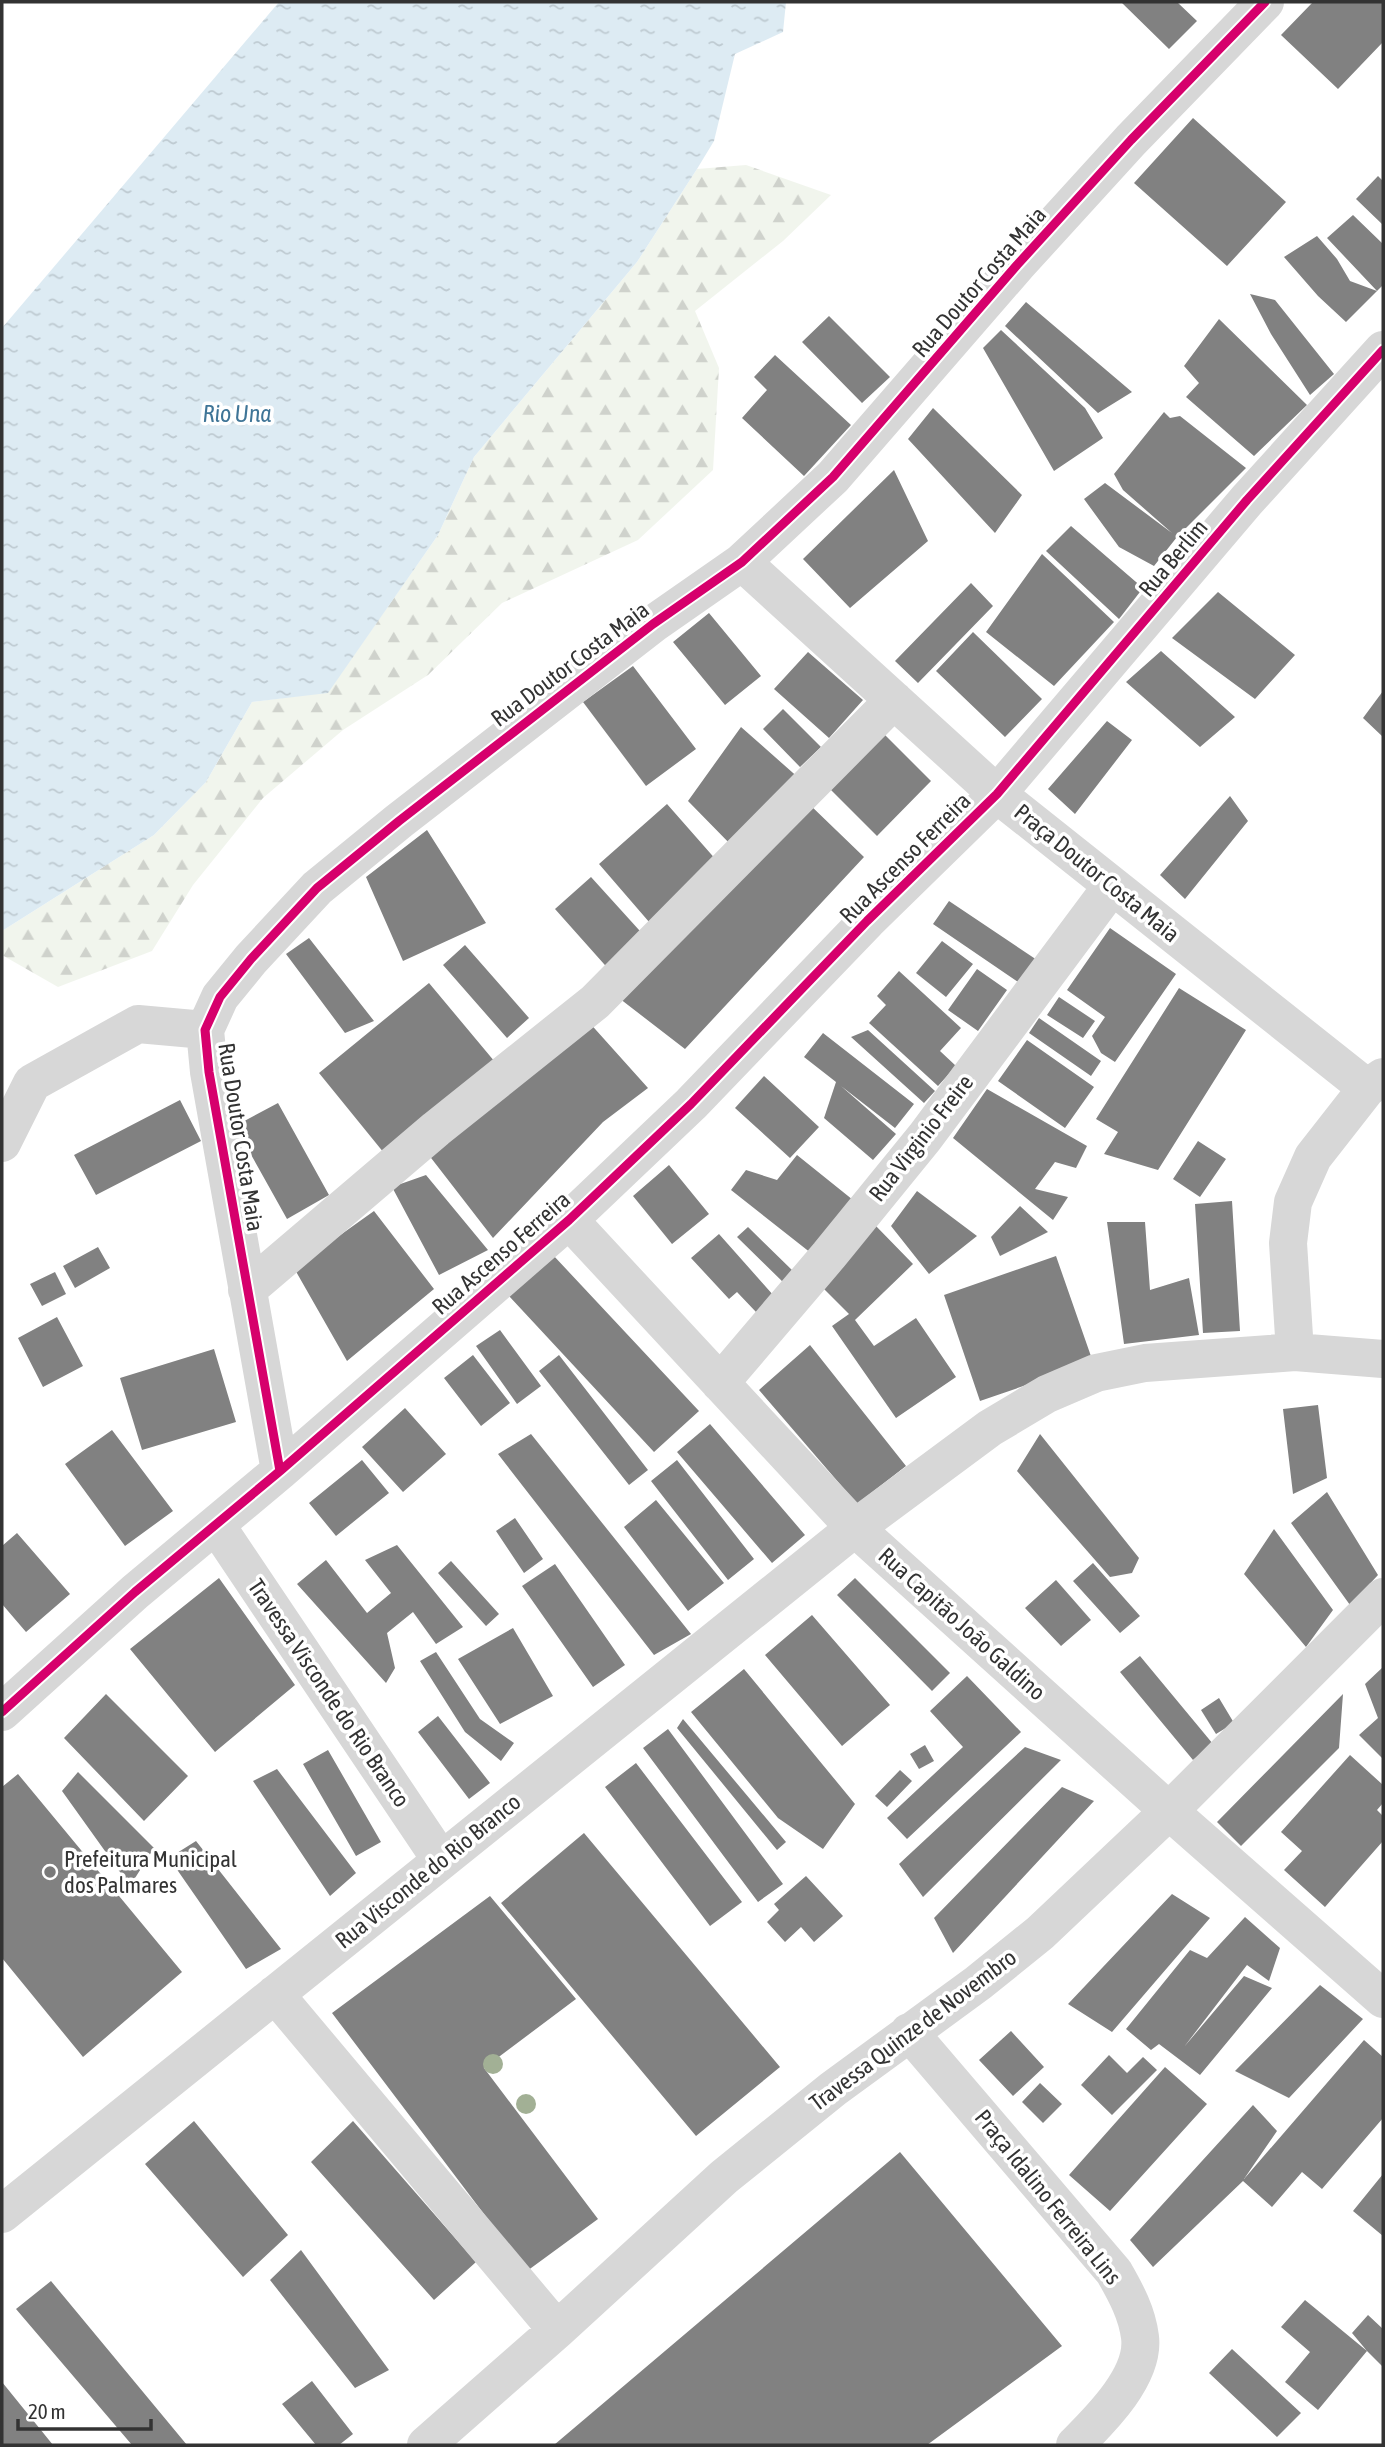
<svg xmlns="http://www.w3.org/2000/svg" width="1385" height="2447" font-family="'Asap Condensed',sans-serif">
<defs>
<pattern id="forest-firs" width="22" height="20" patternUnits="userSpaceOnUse" patternTransform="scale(1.75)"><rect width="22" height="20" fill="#f1f5ed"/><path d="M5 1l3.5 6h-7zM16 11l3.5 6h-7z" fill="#cfd2cc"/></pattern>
<pattern id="water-ripples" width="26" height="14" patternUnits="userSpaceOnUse" patternTransform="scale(1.75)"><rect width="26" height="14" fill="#ddebf3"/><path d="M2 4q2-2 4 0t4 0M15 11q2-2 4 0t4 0" fill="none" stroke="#becad1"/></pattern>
</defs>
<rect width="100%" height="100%" fill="#fff"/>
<path fill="url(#forest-firs)" d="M746 165 831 195 783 241 695 311 719 368 713 470 638 540 502 603 428 675 343 730 263 798 193 885 152 951 58 987 2 955V931L154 835 206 782 252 702 328 692 438 535 474 457 637 262 697 169Z"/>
<path fill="url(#water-ripples)" d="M279 2H786L783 32 735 54 714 141 697 169 637 262 474 457 438 535 328 693 252 702 206 782 154 835 2 931V328Z"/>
<path fill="#818181" d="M1121 2H1177L1197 21 1169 49Z
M1313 2H1383V42L1338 89 1281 35Z
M1193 118 1286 202 1227 266 1134 183Z
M1378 176 1383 181V225L1356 199Z
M1353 215 1383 244V285L1346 322 1318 296 1284 257 1317 236 1337 259 1350 281 1377 291 1327 238Z
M1250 294 1275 300 1334 374 1310 395 1271 334Z
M1026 302 1132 392 1098 413 1005 326Z
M829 316 890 377 862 403 802 342Z
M1219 319 1307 405 1254 456 1186 397 1199 383 1184 366Z
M1001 330 1085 408 1103 438 1054 471 983 348Z
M775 355 851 425 804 476 742 418 767 390 754 377Z
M933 408 1022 495 995 533 908 439Z
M1164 412 1170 418 1180 416 1246 468 1177 537 1154 566 1119 547 1084 499 1105 483 1172 533 1123 490 1114 474Z
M894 470 928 541 850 608 803 559Z
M1071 526 1143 588 1119 619 1046 551Z
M1042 554 1114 622 1054 686 986 632Z
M971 583 993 606 918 683 895 661Z
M1218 592 1295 655 1255 699 1172 638Z
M709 613 761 676 725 705 673 642Z
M973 632 1042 699 1005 737 936 671Z
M1161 651 1235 717 1200 747 1126 682Z
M808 652 863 700 829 738 774 689Z
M633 666 696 749 646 786 583 702Z
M1383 691V737L1363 718Z
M783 709 821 747 800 767 763 729Z
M1107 721 1132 740 1075 814 1048 789Z
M741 727 801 780 736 850 688 801Z
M881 731 931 781 877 836 827 786Z
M1230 796 1248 821 1185 899 1160 875Z
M808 803 864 857 685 1049 615 995Z
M667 804 725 870 656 930 599 864Z
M427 830 486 923 403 961 366 877Z
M591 877 649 941 612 973 555 909Z
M949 901 1040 962 1024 986 933 924Z
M1110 928 1176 974 1115 1062 1101 1053 1092 1036 1105 1017 1067 990Z
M309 938 374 1021 345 1033 286 954Z
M942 941 973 964 946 997 916 973Z
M465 945 529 1018 507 1038 443 965Z
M977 969 1007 990 978 1031 948 1010Z
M899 971 961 1028 940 1051 956 1066 938 1086 869 1023 886 1005 877 996Z
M429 983 495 1062 384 1153 319 1073Z
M1179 988 1246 1030 1158 1170 1104 1154 1118 1132 1096 1119Z
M1059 997 1095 1021 1083 1038 1047 1015Z
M1039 1018 1101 1061 1091 1076 1029 1033Z
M587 1020 648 1088 603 1122 493 1238 428 1154Z
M868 1030 935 1091 924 1103 851 1037Z
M823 1033 914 1104 895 1128 841 1086 896 1134 873 1160 824 1118 836 1082 804 1057Z
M1027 1040 1094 1087 1065 1128 998 1081Z
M764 1076 819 1127 790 1158 735 1108Z
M987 1089 1087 1146 1076 1168 1055 1162 1035 1189 1068 1197 1053 1220 953 1138Z
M180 1100 201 1141 96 1195 74 1155Z
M278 1103 329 1195 287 1219 235 1126Z
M1198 1141 1226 1159 1200 1197 1173 1179Z
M797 1155 858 1204 816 1257 731 1190 746 1170 777 1180Z
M669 1165 709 1214 672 1244 633 1196Z
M426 1175 488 1250 439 1275 392 1187Z
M917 1191 977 1236 929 1274 891 1226Z
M1232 1201 1240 1331 1203 1333 1195 1204Z
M1020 1206 1048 1232 1000 1256 991 1237Z
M374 1211 434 1289 347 1361 294 1268Z
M1107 1222H1145L1150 1290 1189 1278 1199 1335 1124 1344Z
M875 1225 913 1264 855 1320 874 1346 916 1318 956 1377 896 1418 832 1326 849 1314 817 1282Z
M748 1227 794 1272 787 1286 737 1237Z
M719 1234 774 1296 756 1312 737 1292 729 1299 691 1258Z
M98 1247 110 1268 75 1288 63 1266Z
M553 1255 699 1411 654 1452 509 1296Z
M1056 1256 1093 1362 980 1401 944 1295Z
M55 1272 66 1294 42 1306 30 1284Z
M57 1317 83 1366 43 1387 18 1338Z
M500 1330 541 1386 517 1404 476 1346Z
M810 1345 906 1466 857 1504 759 1390Z
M214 1349 236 1422 142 1450 120 1378Z
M473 1355 510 1403 481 1426 444 1378Z
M559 1355 648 1470 629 1485 539 1371Z
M1318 1405 1327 1478 1293 1494 1283 1409Z
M405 1408 446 1454 403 1492 362 1447Z
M710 1424 805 1535 772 1563 677 1452Z
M112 1430 173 1511 125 1546 65 1464Z
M531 1434 691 1634 654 1655 498 1454Z
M1040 1434 1139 1558 1132 1573 1110 1577 1017 1471Z
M362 1460 389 1493 336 1536 309 1503Z
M677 1460 754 1559 728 1580 651 1481Z
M1327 1492 1378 1575 1350 1605 1291 1523Z
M656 1500 724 1583 688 1611 624 1527Z
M515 1518 543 1559 524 1573 496 1531Z
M1274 1529 1333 1610 1306 1647 1244 1574Z
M17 1533 70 1594 26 1632 2 1604V1546Z
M397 1545 463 1627 436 1644 413 1612 387 1633 395 1668 386 1683 297 1584 326 1560 367 1613 391 1593 365 1560Z
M451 1561 499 1614 486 1626 438 1573Z
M1093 1563 1140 1616 1120 1633 1073 1581Z
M555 1564 625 1665 593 1687 522 1586Z
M219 1578 295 1685 215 1752 130 1649Z
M855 1578 950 1673 932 1691 837 1595Z
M1056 1580 1091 1620 1061 1646 1025 1608Z
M812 1615 890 1705 842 1746 765 1655Z
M513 1628 553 1696 500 1724 458 1659Z
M436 1652 480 1719 514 1743 501 1761 465 1732 420 1661Z
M1140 1656 1213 1744 1193 1760 1120 1672Z
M1383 1667V1759L1359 1735 1378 1718 1365 1684Z
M744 1669 855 1804 823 1849 778 1818 691 1712Z
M967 1676 1021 1732 907 1839 887 1818 963 1747 930 1711Z
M106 1694 188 1776 144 1821 64 1738Z
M1343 1694 1339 1748 1241 1846 1217 1822Z
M1219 1698 1234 1723 1216 1734 1201 1710Z
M438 1716 490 1783 469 1799 418 1732Z
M683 1719 786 1842 777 1850 677 1728Z
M668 1729 783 1884 758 1902 643 1748Z
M925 1745 934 1761 919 1769 910 1754Z
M1025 1747 1061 1760 923 1897 899 1864Z
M328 1750 381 1842 356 1856 303 1764Z
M1350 1755 1383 1785V1803L1377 1810 1383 1816V1841L1325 1907 1284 1870 1302 1851 1281 1832Z
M636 1763 742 1902 710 1926 605 1787Z
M277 1769 356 1873 330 1896 253 1781Z
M900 1770 912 1781 887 1807 875 1796Z
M78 1772 154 1848 130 1886 62 1791Z
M18 1774 182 1972 83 2057 2 1958V1787Z
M1062 1787 1094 1801 953 1953 934 1918Z
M584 1833 780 2067 696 2136 501 1903Z
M196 1841 281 1949 246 1969 169 1858Z
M806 1876 843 1916 814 1942 801 1927 785 1942 767 1922 779 1910 774 1904Z
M1172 1894 1210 1918 1112 2032 1068 2004Z
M490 1896 576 1999 484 2068 598 2219 527 2271 332 2013Z
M1245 1917 1280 1948 1269 1981 1247 1965 1184 2047 1244 1976 1272 1988 1200 2075 1159 2044 1151 2050 1126 2029 1190 1950 1207 1958Z
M1320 1985 1363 2019 1289 2098 1235 2071Z
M1011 2031 1044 2067 1013 2096 979 2060Z
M1364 2040 1383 2057V2118L1322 2189 1302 2172 1272 2207 1243 2181 1153 2267 1130 2240 1253 2105 1277 2131 1244 2179Z
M1109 2055 1127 2073 1143 2057 1157 2070 1112 2115 1081 2085Z
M1165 2067 1207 2104 1110 2211 1069 2175Z
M1040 2083 1062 2104 1043 2123 1022 2102Z
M194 2121 288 2235 243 2277 145 2164Z
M353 2121 476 2262 434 2300 311 2162Z
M900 2152 1062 2346 927 2445H554Z
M1383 2174V2236L1353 2211Z
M301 2250 389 2370 355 2388 270 2280Z
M51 2281 187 2445H132L16 2309Z
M1305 2300 1367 2351 1352 2333 1368 2315 1383 2329V2367L1367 2351 1318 2410 1285 2382 1310 2352 1281 2327Z
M1232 2349 1301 2413 1277 2437 1209 2373Z
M312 2381 353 2434 339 2445H316L282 2404Z
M2 2382 53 2445H2Z"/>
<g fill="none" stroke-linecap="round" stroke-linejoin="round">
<path stroke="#d7d7d7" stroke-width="38" d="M742 562 997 794 1367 1088
M2 1143 32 1083 138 1024 205 1030
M569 1220 855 1528 1169 1811 1383 1999
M247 1290 436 1129 595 1002 894 700
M1295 1352 1288 1243 1293 1202 1313 1157 1367 1088 1383 1077
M720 1383 829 1255 925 1137 1112 886
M280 1471 209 1072 205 1030 220 997 251 959 317 888 399 821 653 624 742 562 833 477 1017 265 1131 140 1265 2
M216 1525 441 1860
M2 1712 135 1592 280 1471 569 1220 691 1104 867 921 997 794 1247 500 1383 350
M275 1994 557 2330
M909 2032 1114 2272C1126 2293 1137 2313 1140 2337 1145 2376 1100 2420 1075 2445
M2 2214 855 1528 990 1428 1047 1394 1096 1373 1145 1363 1295 1352 1383 1359
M426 2445 557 2330 724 2177 833 2089 978 1983 1040 1933 1169 1811 1383 1597"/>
<defs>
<path id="cycleway" d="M280 1471 209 1072 205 1030 220 997 251 959 317 888 399 821 653 624 742 562 833 477 1017 265 1131 140 1265 2
M2 1712 135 1592 280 1471 569 1220 691 1104 867 921 997 794 1247 500 1383 350"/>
</defs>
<use href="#cycleway" stroke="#fff" stroke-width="13"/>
<use href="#cycleway" stroke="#d6006c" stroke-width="9"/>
</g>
<g fill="#a2b095">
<circle cx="493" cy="2064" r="10"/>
<circle cx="526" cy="2104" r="10"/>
</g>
<circle fill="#7a7a7a" stroke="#fff" stroke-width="2.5" cx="50" cy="1872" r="7"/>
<g text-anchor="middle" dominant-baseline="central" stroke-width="7" stroke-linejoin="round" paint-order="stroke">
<g font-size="23" fill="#333" stroke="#fff">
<text transform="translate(979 282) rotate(-49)">Rua Doutor Costa Maia</text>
<text transform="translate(1173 558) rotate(-50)">Rua Berlim</text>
<text transform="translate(570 664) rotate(-37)">Rua Doutor Costa Maia</text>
<text transform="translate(905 858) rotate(-45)">Rua Ascenso Ferreira</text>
<text transform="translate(1097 873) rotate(39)">Praça Doutor Costa Maia</text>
<text transform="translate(241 1137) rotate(81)">Rua Doutor Costa Maia</text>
<text transform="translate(921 1138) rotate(-52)">Rua Virginio Freire</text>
<text transform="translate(501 1253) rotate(-41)">Rua Ascenso Ferreira</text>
<text transform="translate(962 1624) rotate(42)">Rua Capitão João Galdino</text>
<text transform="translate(329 1693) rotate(56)">Travessa Visconde do Rio Branco</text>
<text transform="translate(428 1871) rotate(-39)">Rua Visconde do Rio Branco</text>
<text transform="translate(913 2030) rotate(-37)">Travessa Quinze de Novembro</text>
<text transform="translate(1048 2197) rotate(51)">Praça Idalino Ferreira Lins</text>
</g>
<g font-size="23" fill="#333" stroke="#fff" text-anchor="start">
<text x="64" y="1859">Prefeitura Municipal<tspan x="64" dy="26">dos Palmares</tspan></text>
</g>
<g font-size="24" font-style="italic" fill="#3f7597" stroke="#fff">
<text x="237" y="413">Rio Una</text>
</g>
</g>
<rect width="1385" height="2447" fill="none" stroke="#333333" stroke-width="7"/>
<path d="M18 2419v10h133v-10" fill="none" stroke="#333333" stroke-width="3.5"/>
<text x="28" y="2419" font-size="21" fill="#333333" stroke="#ffffff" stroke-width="5" paint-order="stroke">20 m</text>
</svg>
